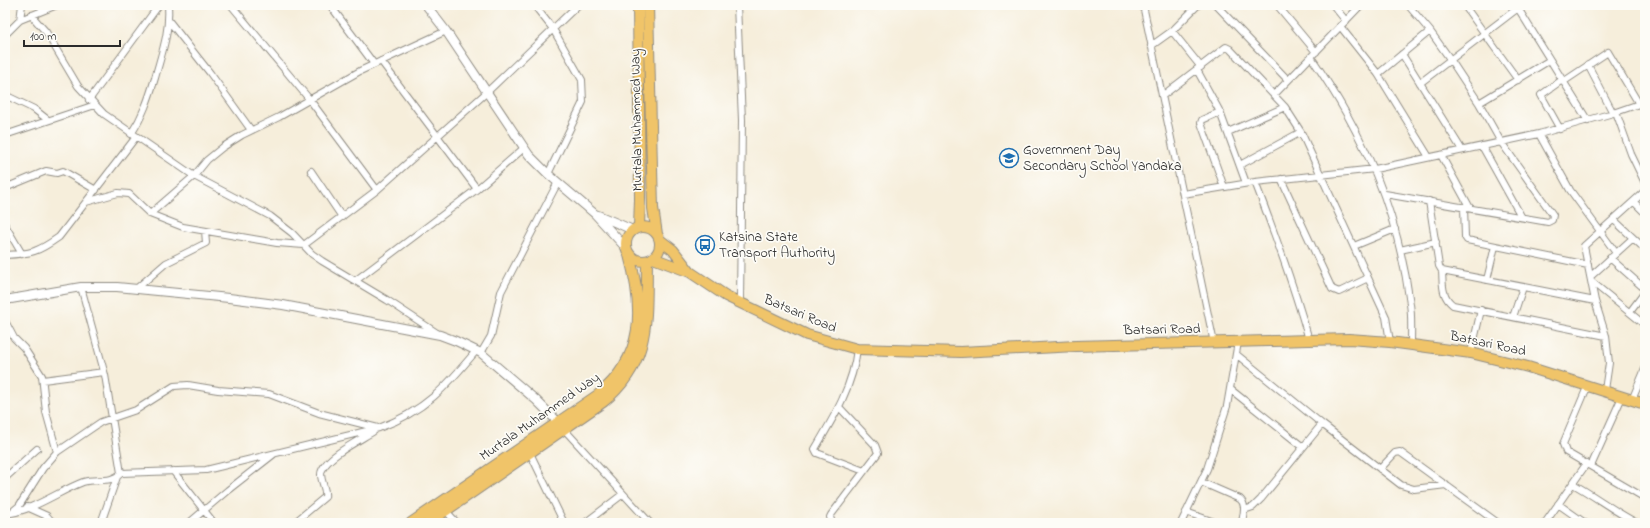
<svg xmlns="http://www.w3.org/2000/svg" width="1650" height="528" font-family="'Indie Flower',sans-serif">
<rect width="100%" height="100%" fill="#fdfcf7"/>
<filter id="ink" filterUnits="userSpaceOnUse"><feTurbulence type="fractalNoise" baseFrequency=".025" numOctaves="2"/><feDisplacementMap in="SourceGraphic" scale="8" xChannelSelector="R" yChannelSelector="G"/><feConvolveMatrix kernelMatrix="1 2 1 2 8 2 1 2 1" color-interpolation-filters="sRGB"/></filter>
<filter id="wash" filterUnits="userSpaceOnUse"><feTurbulence type="fractalNoise" baseFrequency=".012" numOctaves="4" result="noise"/><feDisplacementMap in="SourceGraphic" scale="16" xChannelSelector="R" yChannelSelector="G"/><feGaussianBlur stdDeviation="0.9" result="paint"/><feColorMatrix in="noise" values="0 0 0 0 0 0 0 0 0 0 0 0 0 0 0 0 0 1.4 0 .05"/><feComposite in="paint" operator="in"/></filter>
<g filter="url(#wash)">
<rect width="100%" height="100%" fill="#f6eedb"/>
</g>
<g filter="url(#ink)">
<g fill="none" stroke-linecap="round" stroke-linejoin="round">
<defs>
<path id="minor" d="M231 5 310 100 377 190
M330 5 374 64
M534 5 553 29 582 80 583 102 548 174
M737 5 742 120 740 303
M1143 5 1214 343
M1216 5 1288 80
M1277 5 1316 52
M1333 5 1346 21
M1464 5 1518 80
M1516 5 1588 121
M31 15 46 32 78 86 104 114 194 176 270 216 292 233 312 254 322 261 387 300 437 333
M20 20 22 5
M169 21 210 73 251 130
M1340 26 1378 74 1429 157
M1172 31 1201 67
M5 35 20 20 57 5
M1151 46 1172 31 1198 5
M1402 54 1462 150
M1311 57C1364 134 1398 211 1410 304 1412 317 1411 331 1411 344
M381 61 477 189
M1588 65 1613 113
M1197 70 1220 112 1246 183
M1378 74 1430 31
M1563 82 1608 52 1639 104
M1420 83 1518 8
M5 95 34 109 48 120
M1274 95 1361 5
M1162 96 1226 47 1230 49 1285 107 1301 132 1386 317 1390 342
M89 100 159 5
M1479 103 1550 60
M1220 112 1202 120 1201 123 1224 187
M1616 112 1631 154 1645 183
M1560 129 1541 95 1562 80
M1228 132 1285 107
M131 134C143 116 149 98 155 78 162 52 170 32 168 5
M1539 134 1570 190 1616 253
M5 135 95 105
M1482 146 1521 216
M1441 155 1470 208
M1240 165 1301 132
M311 171 342 217
M1281 179 1332 289 1339 292 1368 278
M1255 182C1275 234 1294 286 1309 340
M5 188 46 171 57 173 63 171 96 190
M1183 194 1255 182 1375 169 1539 134 1613 113 1645 102
M1385 194 1548 222 1552 220 1553 215 1501 142 1479 103 1450 59 1430 31 1408 5
M1429 201 1439 266 1442 271 1595 301
M86 202 118 193 129 194 150 214 183 227 277 243 304 245 377 190 486 93 578 5
M1634 202 1645 213
M1464 207 1465 237 1467 240 1588 265
M150 214 194 176 207 160 223 147 242 135 279 117 360 71 446 31
M1614 220 1645 249
M5 225 22 254
M1354 246 1395 229
M1400 250 1436 242
M5 255C31 254 38 252 59 237L136 137
M1610 258 1645 289
M1442 271C1443 284 1441 296 1453 305L1606 336
M1591 276 1633 238
M1487 280 1495 246
M355 281 477 189 524 148
M1592 282 1645 325
M81 287 105 375 121 473
M136 289 166 263 206 243 205 231
M1630 312 1645 292
M1513 317 1523 287
M5 321 14 338 24 348 42 376 46 412 57 452
M857 349C853 386 834 417 815 449L817 453 864 471
M481 353 491 336 501 292 558 182
M1471 353 1481 310
M1236 354 1322 424 1401 485 1414 489 1446 485
M43 380 104 372
M1588 385 1563 444 1566 452 1645 498
M1230 389 1303 447
M1605 390 1609 363 1606 336 1595 301 1584 246 1645 191
M1632 400 1645 369
M562 427 650 523
M530 453 564 523
M1591 466 1622 397
M1380 469 1395 453 1400 452 1498 523
M173 471 214 523
M5 478 37 449
M1201 482 1240 499C1247 505 1243 514 1242 523
M1573 484C1595 496 1615 512 1637 523
M1558 504 1585 523
M27 507 47 516 53 523
M1244 510 1253 507 1261 499 1322 424
M13 511 19 506 43 468 57 452 101 422 136 410 174 386 188 385 218 390 269 394 319 413 378 428
M446 511 457 523
M1186 512 1217 523
M5 514C33 511 57 492 83 482 95 478 112 484 121 473L206 470 379 428C425 411 446 387 476 351
M101 523 117 477
M189 523 228 490 274 454
M294 523 325 497C327 488 318 478 322 470 329 455 360 440 374 431
M585 523 623 494
M832 523 830 517 831 515 878 453 875 445 840 408
M1181 523 1207 469 1227 406 1238 342
M1545 523 1587 463"/>
<path id="tertiary" d="M426 5 446 31 529 155 548 174 595 214 626 248
M598 215 633 230
M5 300 81 287H117L229 298 283 305 440 335 456 341 481 353 536 400 558 422"/>
<path id="primary" d="M638 5 640 199 639 227
M648 5 653 208 657 234
M626 244a17 17 0 1 1 34 0a17 17 0 1 1-34 0Z
M660 240 673 250 690 272
M653 258 690 272 726 296 807 335 857 349 961 352 1076 346 1309 340 1349 339 1390 342 1471 353 1528 367 1645 404
M411 523 598 395C645 357 644 309 629 255
M428 523 603 402C652 362 646 318 647 261"/>
</defs>
<use href="#minor" stroke="#908c83" stroke-width="8"/>
<use href="#tertiary" stroke="#908c83" stroke-width="10"/>
<use href="#primary" stroke="#908c83" stroke-width="12"/>
<use href="#minor" stroke="#fff" stroke-width="6"/>
<use href="#tertiary" stroke="#fff" stroke-width="8"/>
<use href="#primary" stroke="#f0c469" stroke-width="10"/>
</g>
</g>
<defs>
<symbol id="school-ring" viewBox="-11 -11 22 22"><circle r="9.5" fill="#fdfcf7" stroke="#1f6fb2" stroke-width="1.5"/><path d="M0-5L7-2L0 1L-7-2ZM-4 1L0 2.5L4 1V4Q0 6-4 4Z" fill="#1f6fb2"/></symbol>
<symbol id="bus-ring" viewBox="-11 -11 22 22"><circle r="9.5" fill="#fdfcf7" stroke="#1f6fb2" stroke-width="1.5"/><path d="M-5-6H5V4H4V6H2V4H-2V6H-4V4H-5ZM-3.5-4V0h7V-4ZM-3.5 1.2v1.5H-2V1.2ZM2 1.2v1.5H3.5V1.2Z" fill="#1f6fb2"/></symbol>
</defs>
<g fill-rule="evenodd">
<use href="#school-ring" x="998" y="147" width="22" height="22"/>
<use href="#bus-ring" x="694" y="234" width="22" height="22"/>
</g>
<g text-anchor="middle" dominant-baseline="central" stroke-width="3.5" stroke-linejoin="round" paint-order="stroke">
<g font-size="14" fill="#2b2b2b" stroke="#fdfcf7">
<text transform="translate(637 120) rotate(-91)">Murtala Muhammed Way</text>
<text transform="translate(800 314) rotate(23)">Batsari Road</text>
<text transform="translate(1162 330) rotate(-1)">Batsari Road</text>
<text transform="translate(1488 344) rotate(12)">Batsari Road</text>
<text transform="translate(540 417) rotate(-35)">Murtala Muhammed Way</text>
</g>
<g font-size="14" fill="#2b2b2b" stroke="#fdfcf7" text-anchor="start">
<text x="1023" y="150">Government Day<tspan x="1023" dy="16">Secondary School Yandaka</tspan></text>
<text x="719" y="237">Katsina State<tspan x="719" dy="16">Transport Authority</tspan></text>
</g>
</g>
<rect width="1650" height="528" fill="none" stroke="#fdfcf7" stroke-width="20"/>
<path d="M24 40v6h96v-6" fill="none" stroke="#2b2b2b" stroke-width="2"/>
<text x="30" y="40" font-size="12" fill="#2b2b2b" stroke="#fdfcf7" stroke-width="3" paint-order="stroke">100 m</text>
</svg>
